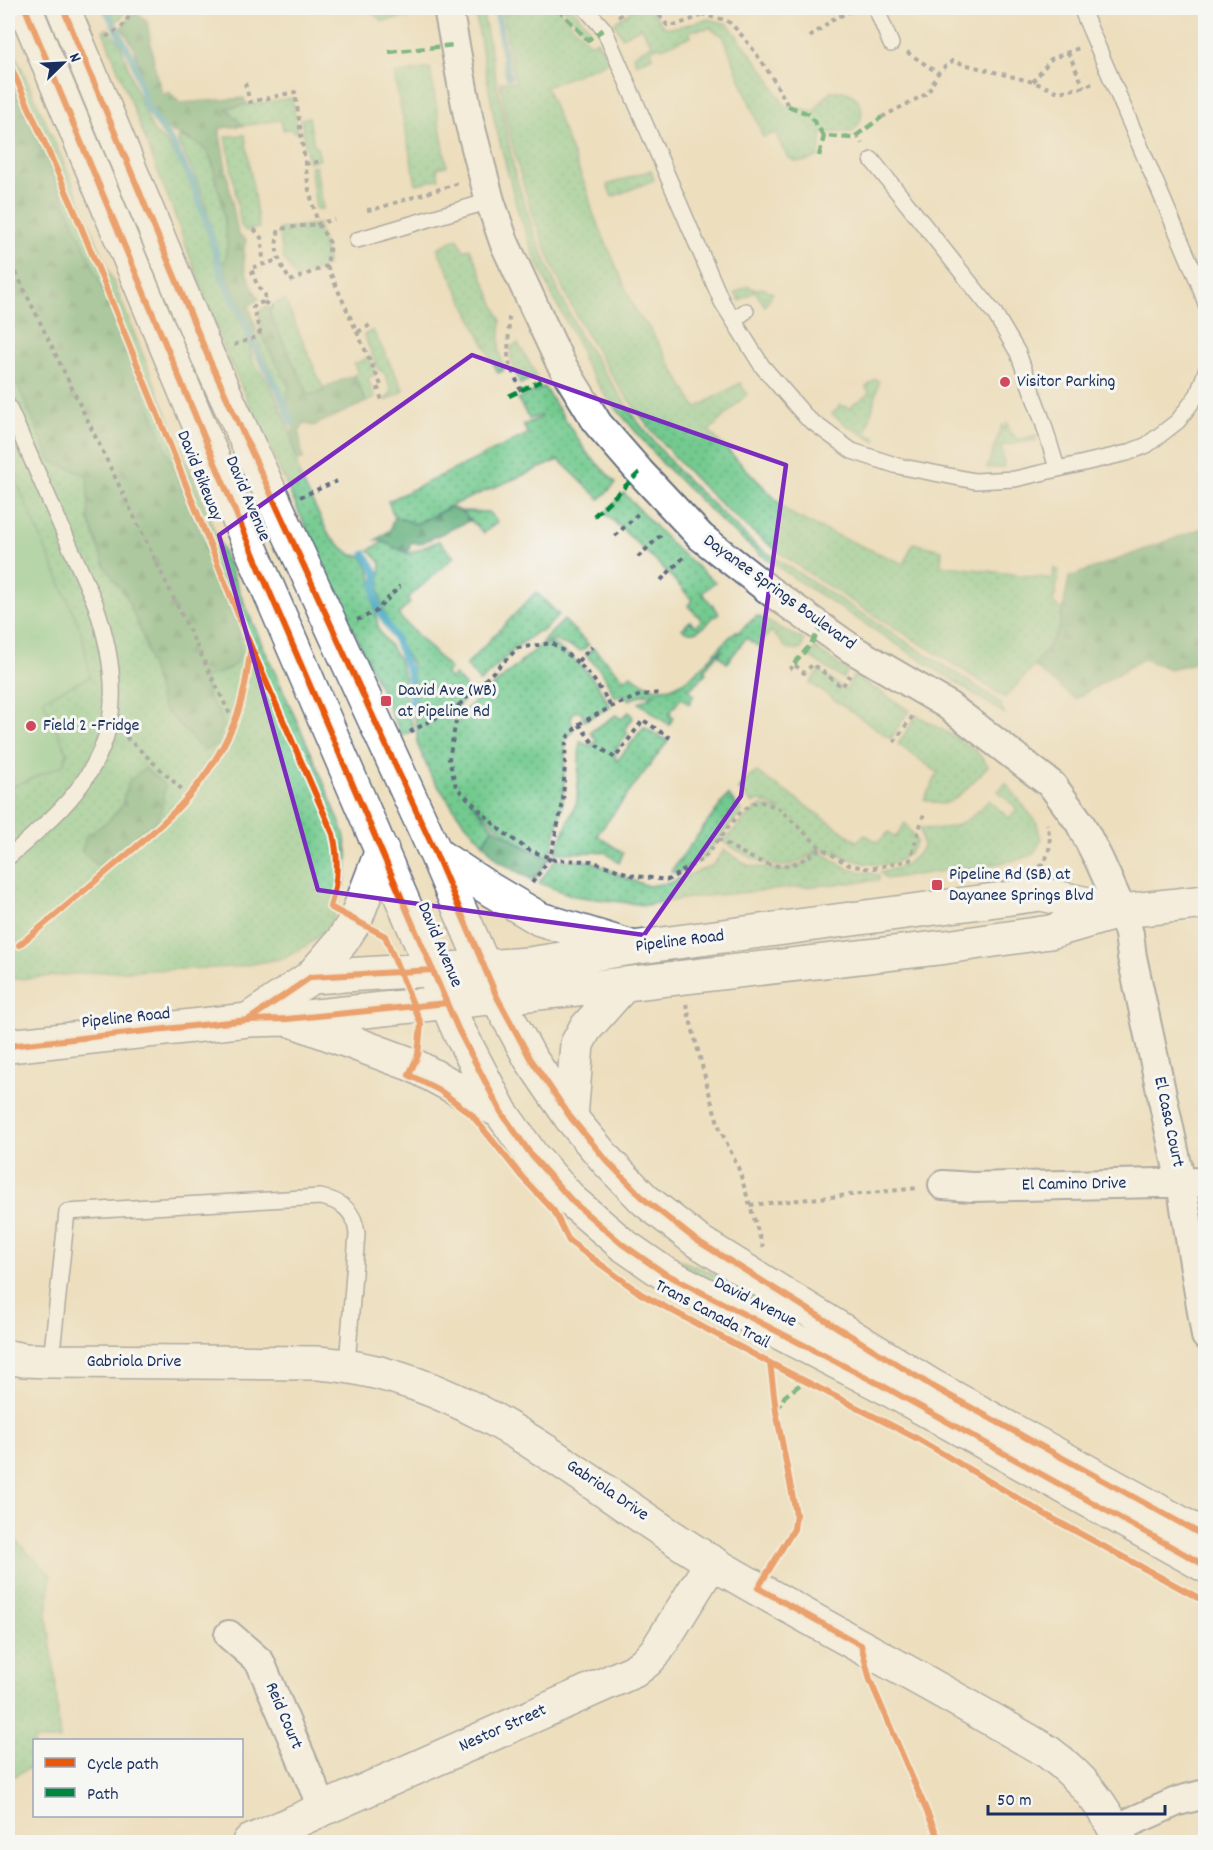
<svg xmlns="http://www.w3.org/2000/svg" width="1213" height="1850" font-family="Dekko,sans-serif">
<defs>
<pattern id="grass-dots" width="8" height="8" patternUnits="userSpaceOnUse" patternTransform="scale(1.5)"><rect width="8" height="8" fill="#73ca8f"/><path d="M2 2h.1M6 6h.1" fill="none" stroke="#5ea478" stroke-width="1.8" stroke-linecap="round"/></pattern>
<pattern id="forest-firs" width="22" height="20" patternUnits="userSpaceOnUse" patternTransform="scale(1.5)"><rect width="22" height="20" fill="#5eae7a"/><path d="M5 1l3.5 6h-7zM16 11l3.5 6h-7z" fill="#4d8e67"/></pattern>
</defs>
<rect width="100%" height="100%" fill="#f6f6f2"/>
<filter id="ink" filterUnits="userSpaceOnUse"><feTurbulence type="fractalNoise" baseFrequency=".0167" numOctaves="2"/><feDisplacementMap in="SourceGraphic" scale="12" xChannelSelector="R" yChannelSelector="G"/><feConvolveMatrix kernelMatrix="1 2 1 2 8 2 1 2 1" color-interpolation-filters="sRGB"/></filter>
<filter id="wash" filterUnits="userSpaceOnUse"><feTurbulence type="fractalNoise" baseFrequency=".008" numOctaves="4" result="noise"/><feDisplacementMap in="SourceGraphic" scale="24" xChannelSelector="R" yChannelSelector="G"/><feGaussianBlur stdDeviation="1.35" result="paint"/><feColorMatrix in="noise" values="0 0 0 0 0 0 0 0 0 0 0 0 0 0 0 0 0 1.4 0 .05"/><feComposite in="paint" operator="in"/></filter>
<g filter="url(#wash)">
<rect width="100%" height="100%" fill="#eddfbe"/>
<path fill="url(#grass-dots)" stroke="#477c76" stroke-width="1.5" d="M108 8H127L122 17 114 23Z
M365 8H423V15L383 21Z
M472 8H482L515 174 534 233 559 292 581 337 637 421 679 472 756 546 990 695 1000 703 1005 714 798 581 757 552 727 527 663 464 605 395 582 360 581 350 553 297 534 255 517 208 495 124 476 16Z
M502 8H557L590 44 597 40 610 61 546 87 588 193 593 213 637 314 648 326 696 408 740 383 747 394 709 431 788 512 815 526 904 564 913 543 942 550 941 565 1053 579 1054 568 1059 571 1055 597 1052 601 1062 611 1059 630 1034 666 1005 698C932 647 852 606 780 553 625 438 530 272 500 82H516C508 58 507 32 502 8Z
M563 8H572L589 28 585 32Z
M636 8H650L664 27H677L709 19 728 24 765 72 784 105 814 111 831 91C858 87 872 111 853 132L822 133 819 156C792 170 785 158 776 133L763 137 723 36 710 28 689 31 691 36 662 48 659 46 651 50 653 56 636 64 633 55 652 45 641 27 622 37 614 23Z
M107 28 120 43 135 88 153 131 166 143 181 163 199 204 220 277 249 339 253 362 270 384 290 430 299 474 308 493 330 537 352 555 362 556 371 573 373 600 379 631 399 659 404 676 406 704 414 730 402 736 224 349 171 205 103 31Z
M8 38 72 181 250 617 317 766 344 833 348 857 345 882 334 916 326 930 306 946 285 958 236 967 100 972 8 980Z
M430 68 447 166 437 168 439 179 416 184 394 74Z
M292 98 298 132H293L292 129 283 130 281 120 243 126 226 108Z
M309 117 314 144 317 147 320 160 308 162 301 119Z
M245 135 259 228 246 231 241 226 226 136Z
M179 137C203 142 212 153 215 176 216 183 217 189 221 195L227 241 226 259 221 263 204 199 193 171 178 143Z
M310 166H316L323 209H316Z
M651 170 654 180 612 197 607 185Z
M318 224C320 237 329 255 327 266L296 279 283 257 279 229Z
M458 238 464 251 470 248 501 320 499 350 504 370 498 373 437 248Z
M748 286 754 289 763 288 773 293 765 306 755 291 740 301 735 293Z
M285 300 323 388 324 391 309 395 269 312 273 304Z
M373 330 404 391 387 401 386 398 390 395 391 390 385 374 378 369 364 335Z
M260 332 289 387 287 404C277 381 264 360 256 337Z
M518 343 537 376 520 384 511 359V347Z
M369 357 376 374 368 378 375 398 366 402 354 375 358 373 354 364Z
M876 379 879 382 866 434 876 438V442L846 425 832 414 841 405 844 407 846 406 849 409 857 401 858 402 869 393 866 387Z
M544 387 587 453 616 483 600 499 559 460 457 503 416 524 394 516 388 501 528 434 523 425 541 418V416L529 419 518 399Z
M1007 422 1011 435 1014 434 1016 440 1036 435V440L1001 446 1004 464 1003 468H987L1002 425 1004 430Z
M624 493 675 548 715 582 702 593 719 613C707 621 697 640 682 629L690 621 695 626 702 620 688 606 692 600 668 573 605 513Z
M460 511 489 512 497 522 484 533Z
M385 541 408 554 439 541 454 557 407 599 410 603 398 615 450 669 445 673 450 679 455 675 471 693 459 705 457 717 541 645 552 643C581 663 594 676 611 707L584 721 581 711 574 712 571 717 573 731 566 739 563 803 550 858C513 844 496 826 469 799L493 827 483 843 459 816 431 776 417 743V728L412 707 417 705 411 663 385 619 379 591 381 563 369 550Z
M536 592 559 615 542 632 538 631 518 646 480 682 466 665Z
M757 616 804 640 801 649 788 650 771 631 759 647 746 638 727 663 719 655 722 649 704 670 706 673 689 690 694 695 689 704 681 698 669 714 673 718 669 725 639 703 656 693 641 695 629 700 625 695 615 697 602 672 586 655 593 648 625 680 631 675C640 681 650 689 661 689 690 690 716 648 736 631L737 633Z
M564 620 589 645 581 651 556 641 542 642Z
M815 648 848 671 843 679 809 656Z
M819 670 845 690 854 675 910 711 905 716 891 739 810 683Z
M629 712 633 718 625 729 628 733 616 750 615 758 617 761 644 727 668 741 597 835 623 853 619 863 605 852 555 853 577 801 580 741 589 746 597 741 590 732 616 715 621 719Z
M917 715 975 749 988 766C978 776 956 803 943 804 936 804 930 801 924 799L938 773 898 744Z
M757 772 857 841 865 835 878 842 889 832 895 838 905 823 917 841C898 882 851 860 821 848 810 854 795 866 782 866 760 865 741 852 723 842L750 813 761 806 780 810 777 807 759 801 753 804 739 789 751 775Z
M1006 783 1037 823 1041 840 1035 852 1025 858 996 864 886 879 880 872C901 868 910 865 923 847L920 828C953 831 967 824 989 800L1009 818 1017 809 998 791Z
M728 795 742 811 704 858 677 874 671 871Z
M724 850 749 866 785 870 803 863 819 851 849 869 879 875V880L697 897 645 905 574 896 539 883 555 860 591 861 624 877 648 886 669 883 713 865Z
M670 1256C704 1270 743 1282 769 1307L768 1309 669 1259Z
M8 1533 51 1575 47 1614 55 1675 60 1740H34V1766L8 1779Z"/>
<path fill="url(#forest-firs)" stroke="#3c6e6c" stroke-width="1.5" d="M133 12 147 21 156 74 163 95 169 92 180 103 244 98 247 105 226 108 243 126 220 128V135L238 234 246 240C239 264 248 278 259 299L249 306 257 330 254 335 221 263 226 259 227 241 221 195C212 182 218 164 207 152 193 134 170 139 154 117 141 99 142 72 135 51 132 42 127 35 121 28Z
M8 74 93 266 238 628C244 666 240 665 205 678L206 689 211 702 220 714 223 726 216 746 203 750 162 707 143 637 127 598 105 566 89 520 87 475 51 461 8 363Z
M266 306 271 309 269 313 309 395 324 391 323 388 354 375 366 402 313 426 304 423 299 433 303 459 297 460 292 438 294 423 287 404 289 387 261 333 258 312Z
M451 507 460 511 471 520 419 544 411 542 408 553C397 550 388 542 376 540L390 530 394 516 416 524Z
M1205 527V661L1170 669 1143 659 1075 699 1034 666 1059 630 1069 577Z
M145 768 165 786 161 813 155 823 142 830 116 855 98 866 82 852 86 836 108 821 121 807 129 781Z
M493 827 527 849 550 858 534 881 498 861 483 843Z"/>
<path fill="#73ca8f" stroke="#477c76" stroke-width="1.5" d="M8 462 82 633 90 677 43 699 67 753 63 765 8 789Z"/>
<g fill="none" stroke-linecap="round" stroke-linejoin="round">
<path stroke="#42a8c2" stroke-width="7" d="M105 8 133 59 146 106 173 145 193 182 210 232 222 276 245 322 259 357 278 389 292 423
M496 8C501 31 502 54 509 77
M365 554 377 574 375 589 378 609 396 640 409 672 412 707"/>
</g>
</g>
<g filter="url(#ink)">
<g fill="none" stroke-linecap="round" stroke-linejoin="round">
<defs>
<path id="lane" d="M585 8 604 29 722 302 762 366 807 418 852 451 898 466 975 481 1015 479 1127 453 1147 445 1178 421 1198 394 1206 371
M876 8 891 44
M1081 8 1198 281 1206 304
M872 160 995 314 1018 353 1043 422 1057 468
M357 240 490 201
M733 320 746 311
M8 406 95 603C127 696 118 760 42 827 31 837 20 848 8 857
M51 1361 67 1212 320 1197C342 1201 355 1211 357 1234L347 1365"/>
<path id="street" d="M448 8 469 121 490 201 504 242 560 362 598 424 640 472 701 537 770 591 852 649 946 704 1052 785 1080 823 1099 860 1122 911 1129 934 1132 957 1181 1183 1206 1336
M943 1185 972 1187 1206 1182
M229 1635 260 1662 323 1809
M1115 1829 1178 1801 1205 1794"/>
<path id="secondary" d="M25 8 243 530 458 1029 501 1112 532 1156 573 1202 622 1244 664 1273 885 1387 1206 1566
M63 8 209 359 436 854 497 997 530 1058 571 1118 607 1161 645 1200 696 1240 932 1386 1206 1537
M436 854 491 890 540 919 628 946
M311 977 342 941 355 921 382 850
M248 1020 311 977 529 964 632 948 1041 894 1117 910
M294 1021 413 1065 501 1112
M8 1046 248 1020 287 1019 625 984 946 947 1050 932 1122 911 1206 902
M571 1118 577 1044 585 1029 625 984
M8 1357 24 1360 51 1361 318 1363C473 1374 586 1487 713 1563 824 1628 938 1687 1048 1752 1082 1777 1104 1805 1121 1842
M249 1842 634 1671 648 1660 657 1650 712 1562"/>
</defs>
<use href="#lane" stroke="#646d80" stroke-width="18"/>
<use href="#street" stroke="#646d80" stroke-width="32"/>
<use href="#secondary" stroke="#646d80" stroke-width="36"/>
<path stroke="#646d80" stroke-width="4" stroke-dasharray="4.5 4.5" stroke-linecap="butt" d="M654 8 667 25H676L701 16
M694 8C707 21 722 15 731 24 752 44 775 80 788 106
M618 17 631 8
M106 37 121 28 135 8
M810 37 833 19 854 10
M907 52 938 73
M1068 52 1084 87
M1033 82 1051 59 1079 48
M245 83 250 102 295 92 309 190 318 224 334 219
M882 117 928 93 938 73 952 61 1033 82 1059 92 1084 87 1093 83
M857 135 862 144
M305 164 322 161
M367 210 375 209 459 183
M318 224 330 243 327 266 290 281C279 261 273 252 279 229Z
M254 229 262 239 263 264
M8 256 234 723
M327 266 382 387 378 389 383 403
M264 302 272 307
M509 317 508 360 521 391
M358 332 372 324
M234 345 256 337 260 332 253 308 256 304 264 302 265 295 257 285 251 268 278 260
M300 497 337 481
M615 536 641 511
M638 557 662 534
M661 580 684 557
M357 620 375 612 400 586
M578 661 592 647
M790 670 794 664 804 673 813 664 842 687 850 675
M459 705 518 648 552 643C581 663 594 676 611 707
M579 724 593 743 615 758 643 720 670 738
M410 732 459 705 449 759 456 787 500 830 527 849 555 860 591 861 635 876 668 880 704 858 740 812 758 801 777 807 821 848 849 865 870 869 910 860 924 813
M126 737 189 796
M894 742 915 713
M718 839C736 849 762 867 783 866 796 866 810 855 821 848
M1040 867C1052 853 1051 841 1047 824
M532 883 550 858 563 803 566 739 579 724 611 707 641 695 661 693
M19 945C50 920 80 894 111 868 163 825 207 788 234 723 244 699 247 673 251 647
M686 1004 711 1100 720 1129 738 1167 763 1247
M750 1205 919 1188"/>
<use href="#lane" stroke="#fff" stroke-width="15"/>
<use href="#street" stroke="#fff" stroke-width="28"/>
<use href="#secondary" stroke="#fff" stroke-width="33"/>
<path stroke="#00873e" stroke-width="4.5" stroke-dasharray="9 4.5" stroke-linecap="butt" d="M557 8 588 40 604 29
M389 52 455 45
M788 106 809 114 824 136 853 138 882 117
M819 156 824 136
M509 396 545 379
M594 516 640 472
M794 664 811 644 821 627
M776 1411 785 1396 805 1381"/>
<defs>
<path id="cycleway" d="M25 8 243 530 458 1029 501 1112 532 1156 573 1202 622 1244 664 1273 885 1387 1206 1566
M63 8 209 359 436 854 497 997 530 1058 571 1118 607 1161 645 1200 696 1240 932 1386 1206 1537
M8 60 73 207 162 425 251 647 333 834C339 859 338 883 330 907L385 936 421 1024 418 1055 409 1075 439 1090 471 1114 522 1177 554 1211 569 1241 641 1294 770 1363 918 1439 1046 1515 1206 1602
M19 945C50 920 80 894 111 868 163 825 207 788 234 723 244 699 247 673 251 647
M248 1020 311 977 433 970
M8 1046 248 1020 287 1019 447 1003
M770 1363 776 1411 796 1514 794 1529 758 1588 861 1645 870 1680 940 1842"/>
</defs>
<use href="#cycleway" stroke="#f6f6f2" stroke-width="10"/>
<use href="#cycleway" stroke="#e8590c" stroke-width="6"/>
</g>
</g>
<path d="M0 0H1213V1850H0ZM472 355 786 465 741 796 644 935 318 890 219 535Z" fill="#eddfbe" fill-opacity=".55" fill-rule="evenodd"/>
<path fill="none" stroke="#7b2cbf" stroke-width="4.5" stroke-linejoin="round" d="M472 355 786 465 741 796 644 935 318 890 219 535Z"/>
<g fill="#d1495b" stroke="#f6f6f2" stroke-width="2">
<circle cx="1005" cy="382" r="6"/>
<rect x="380" y="695" width="12" height="12" rx="3"/>
<circle cx="31" cy="726" r="6"/>
<rect x="931" y="879" width="12" height="12" rx="3"/>
</g>
<g text-anchor="middle" dominant-baseline="central" stroke-width="6" stroke-linejoin="round" paint-order="stroke">
<g font-size="18" fill="#1b2f5e" stroke="#f6f6f2" text-anchor="start">
<text x="1017" y="382">Visitor Parking</text>
<text x="398" y="691">David Ave (WB)<tspan x="398" dy="21">at Pipeline Rd</tspan></text>
<text x="43" y="726">Field 2 -Fridge</text>
<text x="949" y="875">Pipeline Rd (SB) at<tspan x="949" dy="21">Dayanee Springs Blvd</tspan></text>
</g>
<g font-size="18" fill="#1b2f5e" stroke="#f6f6f2">
<text transform="translate(199 476) rotate(68)">David Bikeway</text>
<text transform="translate(247 499) rotate(67)">David Avenue</text>
<text transform="translate(779 593) rotate(36)">Dayanee Springs Boulevard</text>
<text transform="translate(680 942) rotate(-7)">Pipeline Road</text>
<text transform="translate(439 945) rotate(67)">David Avenue</text>
<text transform="translate(126 1019) rotate(-6)">Pipeline Road</text>
<text transform="translate(1168 1122) rotate(78)">El Casa Court</text>
<text transform="translate(1074 1185) rotate(-1)">El Camino Drive</text>
<text transform="translate(755 1303) rotate(27)">David Avenue</text>
<text transform="translate(712 1315) rotate(28)">Trans Canada Trail</text>
<text x="134" y="1362">Gabriola Drive</text>
<text transform="translate(607 1491) rotate(34)">Gabriola Drive</text>
<text transform="translate(283 1716) rotate(67)">Reid Court</text>
<text transform="translate(503 1729) rotate(-24)">Nestor Street</text>
</g>
</g>
<rect width="1213" height="1850" fill="none" stroke="#f6f6f2" stroke-width="30"/>
<rect x="33" y="1739" width="210" height="78" fill="#f6f6f2" stroke="#9ea6b7" stroke-width="1.5"/>
<rect x="45" y="1758" width="30" height="9" fill="#e8590c" stroke="#9ea6b7" stroke-width="1.5"/>
<text x="87" y="1769" font-size="18" fill="#1b2f5e">Cycle path</text>
<rect x="45" y="1788" width="30" height="9" fill="#00873e" stroke="#9ea6b7" stroke-width="1.5"/>
<text x="87" y="1799" font-size="18" fill="#1b2f5e">Path</text>
<g transform="translate(63 63) rotate(66)" stroke="#f6f6f2" stroke-width="4.5" paint-order="stroke">
<path d="M0-4.5L10 22L0 15L-10 22Z" fill="#1b2f5e"/>
<text y="-9" font-size="16" font-weight="bold" text-anchor="middle" fill="#1b2f5e">N</text>
</g>
<path d="M988 1805v9h177v-9" fill="none" stroke="#1b2f5e" stroke-width="3"/>
<text x="997" y="1805" font-size="18" fill="#1b2f5e" stroke="#f6f6f2" stroke-width="4.5" paint-order="stroke">50 m</text>
</svg>
